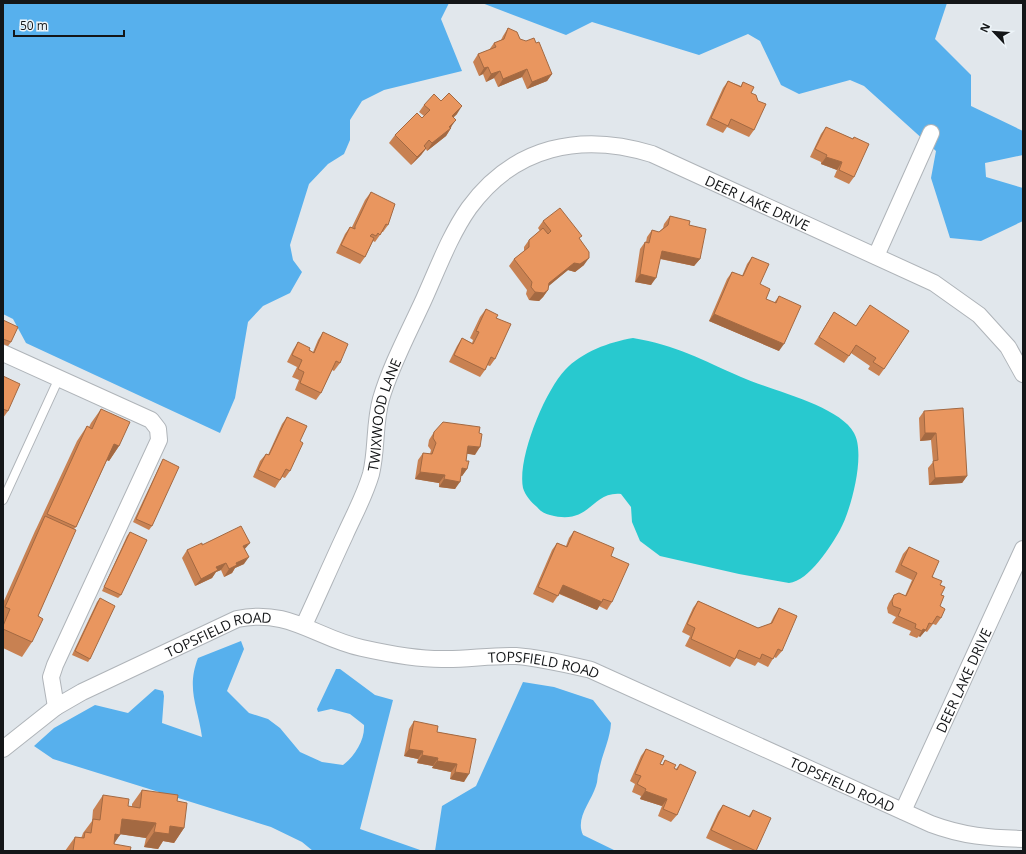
<svg xmlns="http://www.w3.org/2000/svg" width="1026" height="854" font-family="'Open Sans',sans-serif">
<rect width="100%" height="100%" fill="#e1e7ec"/>
<path fill="#57b0ed" d="M3 3H449L441 19 462 71 384 90 362 101 350 120V140L344 154 328 164 309 184 290 245 293 260 302 272 290 293 263 306 248 322 235 398 220 433 26 343 13 319 3 314Z
M482 3H947L935 39 971 75V106L1023 131V155L985 163 986 177 1023 188V221L981 241 950 238 931 178 936 151 864 86 850 80 799 94 781 85 760 41 748 34 699 55 592 22 566 35Z
M241 641 244 649 227 691 249 713 268 719 280 728 300 752 322 762 343 765C355 756 365 740 364 725L350 714 331 709 318 712 317 709 336 669H340L375 695 393 700 360 829 423 851H313L302 842 271 827 53 759 34 746 54 728 95 705 128 713 155 689 163 691 164 696 162 723 202 737C198 707 186 689 198 658Z
M523 682 554 687 593 700 611 723C610 740 602 754 599 771 597 776 598 781 596 786 591 802 575 818 583 835L616 851H435L442 806 476 786Z"/>
<path fill="#28c9cf" d="M633 338C676 345 702 360 741 377 769 390 839 405 854 433 866 454 851 510 840 530 831 546 809 581 789 583L739 574 660 556 640 541 632 522 631 507 621 494C591 491 591 526 550 515 545 514 540 511 537 507 531 502 525 495 523 488 517 458 545 391 565 370 582 352 609 342 633 338Z"/>
<g fill="none" stroke-linecap="round" stroke-linejoin="round">
<defs>
<path id="service" d="M3 500 59 378"/>
<g id="minor">
<path d="M876 256 931 133"/>
<path d="M3 353 151 420 158 429 159 440 55 665 51 677 56 707"/>
<path id="s1" d="M304 625C318 595 331 565 345 535 354 515 365 495 371 474 377 450 374 424 381 399 391 365 409 332 424 299 438 268 450 235 469 208 514 146 581 132 652 154L934 283 979 315 1008 347 1023 374"/>
<path id="s2" d="M3 749 56 707 82 692 237 619C289 608 316 638 362 648 389 654 419 660 447 659 470 659 493 655 516 656 542 658 566 664 591 670L931 824C963 836 989 838 1023 839"/>
<path id="s3" d="M903 811 1023 549"/>
</g>
</defs>
<use href="#service" stroke="#afb4b9" stroke-width="10"/>
<use href="#minor" stroke="#afb4b9" stroke-width="18"/>
<use href="#service" stroke="#fff" stroke-width="8"/>
<use href="#minor" stroke="#fff" stroke-width="16"/>
</g>
<path fill="#c88152" d="M508 28 520 39 552 74 547 81 527 89 522 77 498 87 494 78 486 82 483 74 479 76 473 62 478 54 489 50 494 43 501 40 503 36Z
M728 81 741 86 743 82 751 93 754 130 749 137 727 127 723 133 706 125 723 88Z
M441 101 457 114 454 117 451 128 446 136 427 151 426 149 421 155 411 165 389 143 395 135 424 116 419 112 424 105Z
M826 127 853 139 854 137V177L849 184 834 177 837 170 821 164V162L810 157 821 134Z
M371 192 388 225 383 232H382L375 242 373 241 365 257 360 264 336 253 345 234 350 227H352L365 200Z
M670 216 689 225 700 259 694 266 660 259 651 285 635 282 640 249 645 242H646L647 237 652 230 659 232 663 228 664 224Z
M543 221 580 239 584 265 575 272 568 270 548 286V290L543 297 539 301 529 300 526 294 527 290 509 266 514 259 524 251V247L529 240 540 231 538 228Z
M752 257 760 284 766 299 774 303 779 296V351L709 321 727 279 732 272 742 276 747 264Z
M870 305 884 369 879 376 868 369 870 366 851 353 844 363 814 344 834 312 856 326Z
M486 309 496 318 495 359 490 366 487 365 485 370 480 377 449 362 457 346 462 338 472 343 473 340 470 338 480 317Z
M3 320 11 342 8 346 3 344Z
M323 332 340 363 334 371 332 370 321 393 316 400 295 390 299 380 292 377 297 367 287 362 293 350 298 342 309 350 313 352 318 340Z
M3 376 8 411 3 418Z
M101 409 119 446 109 461 107 460 76 527 74 529 38 616 32 642 22 657 3 648V603L35 531 37 527 77 441 87 426 89 427 91 423Z
M924 411 967 476 962 483 929 485 928 468 933 462 931 440 920 441 919 418Z
M287 417 300 441 290 471 285 478 282 477 275 488 253 477 260 461 266 454 268 455 282 424Z
M434 432 475 455 467 453 466 461 467 469 462 476H461L455 489 439 487V483L415 479 418 460 423 453 430 454 431 450 428 446 429 440Z
M163 459 152 526 149 530 133 522 161 463Z
M574 531 611 556 612 602 607 610 599 606 597 610 559 594 553 603 533 594 552 550 557 543 566 546 569 538Z
M130 532 121 595 118 598 102 591 127 536Z
M202 545 245 549 244 564 235 568 232 573 224 577 221 570 216 572 212 578 195 586 182 558 187 550Z
M909 547 940 585 941 595 940 606 941 618 936 625 933 624 927 632 925 631 920 637 919 636 917 638 909 635 911 631 892 623 896 617 888 613 887 608 889 603 894 595 905 596 912 580 895 572 903 554Z
M100 598 90 659 88 662 72 655 97 602Z
M698 601 758 628 770 624 774 616 779 608 782 651 776 658 774 657 768 667 758 662 755 666 736 658 730 667 685 646 690 636 682 632 693 608Z
M414 721 437 732 476 739 464 782 450 779 451 772 432 768 433 766 417 763 418 759 404 756 409 729Z
M646 749 660 764 662 765 665 760 674 768 676 769 680 764 677 815 671 822 658 816 662 806 640 799 641 796 632 792 635 784 630 781 641 756Z
M142 790 177 801 184 828 174 843 163 841 158 849 144 847 146 838 120 834 114 844 130 851H65L75 837 81 838 82 836 83 833 92 821 93 810 103 795 128 806 132 807V804Z
M723 805 748 817 753 810 756 851H735L706 838 718 812Z"/>
<path fill="#a36942" d="M488 67 483 74 479 76 484 68Z
M527 69 522 77 498 87 503 79Z
M500 71 494 78 486 82 491 74Z
M552 74 547 81 527 89 532 82Z
M462 106 457 114 447 123 452 116Z
M456 120 451 127 447 132 451 128 446 136 427 151 432 143Z
M426 148 421 155 411 165 417 157Z
M826 157 842 162 837 170 821 164Z
M662 251 700 259 694 266 657 258Z
M589 258 584 265 575 272 568 270 544 290 549 283 574 263Z
M640 274 656 278 651 285 635 282Z
M548 290 543 297 539 301 529 300 535 292Z
M714 314 784 344 779 351 709 321Z
M925 433H936L931 440 920 441Z
M114 444 119 446 109 461 104 459Z
M468 446 480 447 475 455 462 453Z
M462 468 467 469 462 476 457 475Z
M420 472 445 475 439 483 415 479Z
M967 476 962 483 929 485 935 478Z
M444 479 460 482 455 489 439 487Z
M250 543 244 550 243 546Z
M249 557 244 564 235 568 232 573 224 577 229 569 236 563Z
M226 563 221 570 216 572 212 578 195 586 201 579 216 567Z
M563 585 602 602 597 610 558 593Z
M923 629 926 630 920 637 919 636Z
M409 749 423 751 418 759 404 756Z
M422 755 438 758 433 766 417 763Z
M437 761 457 764 451 772 432 768Z
M455 772 469 774 464 782 450 779Z
M645 791 667 799 662 806 640 799Z
M122 819 156 823 146 838 112 833Z
M170 826 184 828 174 843 163 841 158 849 144 847 154 832Z
M115 834 120 835 110 849Z"/>
<path fill="#e9965f" stroke="#a36942" d="M508 28 517 32 520 39 526 41 534 38 536 43 539 42 552 74 532 82 527 69 503 79 500 71 491 74 488 67 484 68 478 54 496 47 494 43 504 39Z
M728 81 741 87 743 82 754 87 751 93 756 95 758 101 766 104 754 130 731 119 728 126 711 118Z
M449 93 462 106 452 116 456 120 449 127 451 128 432 143 429 140 424 146 426 148 417 157 395 135 417 113 422 118 430 110 424 105 434 94 441 101Z
M826 127 853 139 854 137 869 144 854 177 839 170 842 162 826 157 827 155 815 149Z
M371 192 395 204 388 225 386 224 380 235 378 233 376 236 372 234 370 236 374 238 365 257 341 245 350 227 355 229V226Z
M560 208 582 236 579 238 589 252V258L580 264 574 263 549 283 548 290 544 293 535 292 531 287 532 282 514 259 529 247V240L543 228 548 234 551 231 543 221Z
M670 216 690 221 689 225 706 229 700 259 662 251 656 278 640 274 645 242 649 243 652 230 659 232 668 225Z
M752 257 769 264 760 284 770 289 766 299 776 303 779 296 801 306 784 344 714 314 732 272 743 276Z
M870 305 909 331 884 369 873 362 876 358 856 345 849 356 819 337 834 312 856 326Z
M486 309 498 315 496 318 511 324 495 359 491 357 485 370 454 355 462 338 473 344 479 332 476 331Z
M3 320 18 327 11 342 3 339Z
M323 332 348 344 340 363 336 361 321 393 300 383 304 372 298 369 302 360 292 355 298 342 310 348 309 350 314 353Z
M3 376 20 384 8 411 3 409Z
M963 408 967 476 935 478 933 461 938 460 936 433H925L924 411Z
M101 409 130 422 119 446 114 444 76 527 47 514 87 426 92 429Z
M287 417 307 426 300 441 303 443 290 471 286 469 280 480 258 470 266 454 269 455Z
M443 422 480 427 479 433 482 434 480 447 468 446 466 461H469L467 469 462 468 460 482 444 479 445 475 420 472 423 453 432 454 436 443 433 438 434 432Z
M163 459 179 467 152 526 136 519Z
M45 516 76 530 38 616 43 619 32 642 3 629V626L10 609 5 607Z
M241 526 250 543 243 546 249 557 236 563 237 565 229 569 226 563 216 567 218 570 201 579 187 550 202 543V545Z
M574 531 614 548 611 556 629 564 612 602 603 599 602 602 563 585 558 596 538 587 557 543 567 547Z
M130 532 147 540 121 595 104 587Z
M909 547 939 561 932 577 942 581 940 585 945 587 941 595 944 596 940 606 945 609 941 618 937 616 932 624 929 623 926 630 923 629 922 631 915 628 916 624 898 616 901 609 893 606 892 601 894 595 899 593 906 596 917 573 901 565Z
M100 598 115 606 90 659 75 651Z
M698 601 758 628 772 623 779 608 797 616 782 651 778 649 773 659 762 654 760 659 739 650 735 659 691 639 695 628 687 624Z
M414 721 438 726 437 732 476 739 469 774 455 772 457 764 437 761 438 758 422 755 423 751 409 749Z
M646 749 664 756 660 764 663 765 665 760 676 765 674 768 677 770 680 764 696 772 677 815 663 809 667 799 645 791 646 789 637 784 641 776 635 774Z
M142 790 178 795 177 801 187 803 184 828 170 826 169 834 154 832 156 823 122 819 120 835 115 834 114 844 131 847 130 851H73L75 837 84 838 85 832 91 833 93 819 100 820 103 795 129 799 128 806 140 808Z
M723 805 750 817 753 810 771 818 756 851 711 830Z"/>
<g text-anchor="middle" dominant-baseline="central" stroke-width="3.5" stroke-linejoin="round" paint-order="stroke">
<g font-size="14" fill="#141618" stroke="#eef5f9">
<text stroke="none"><textPath href="#s1" startOffset="773">DEER LAKE DRIVE</textPath></text>
<text stroke="none"><textPath href="#s1" startOffset="226">TWIXWOOD LANE</textPath></text>
<text stroke="none"><textPath href="#s2" startOffset="247">TOPSFIELD ROAD</textPath></text>
<text stroke="none"><textPath href="#s2" startOffset="583">TOPSFIELD ROAD</textPath></text>
<text stroke="none"><textPath href="#s3" startOffset="144">DEER LAKE DRIVE</textPath></text>
<text stroke="none"><textPath href="#s2" startOffset="907">TOPSFIELD ROAD</textPath></text>
</g>
</g>
<rect width="1026" height="854" fill="none" stroke="#141618" stroke-width="8"/>
<g transform="translate(994 32) rotate(295)" stroke="#eef5f9" stroke-width="3" paint-order="stroke">
<path d="M0-3L7 15L0 10L-7 15Z" fill="#141618"/>
<text y="-6" font-size="11" font-weight="bold" text-anchor="middle" fill="#141618">N</text>
</g>
<path d="M14 30v6h110v-6" fill="none" stroke="#141618" stroke-width="2"/>
<text x="20" y="30" font-size="12" fill="#141618" stroke="#eef5f9" stroke-width="3" paint-order="stroke">50 m</text>
</svg>
